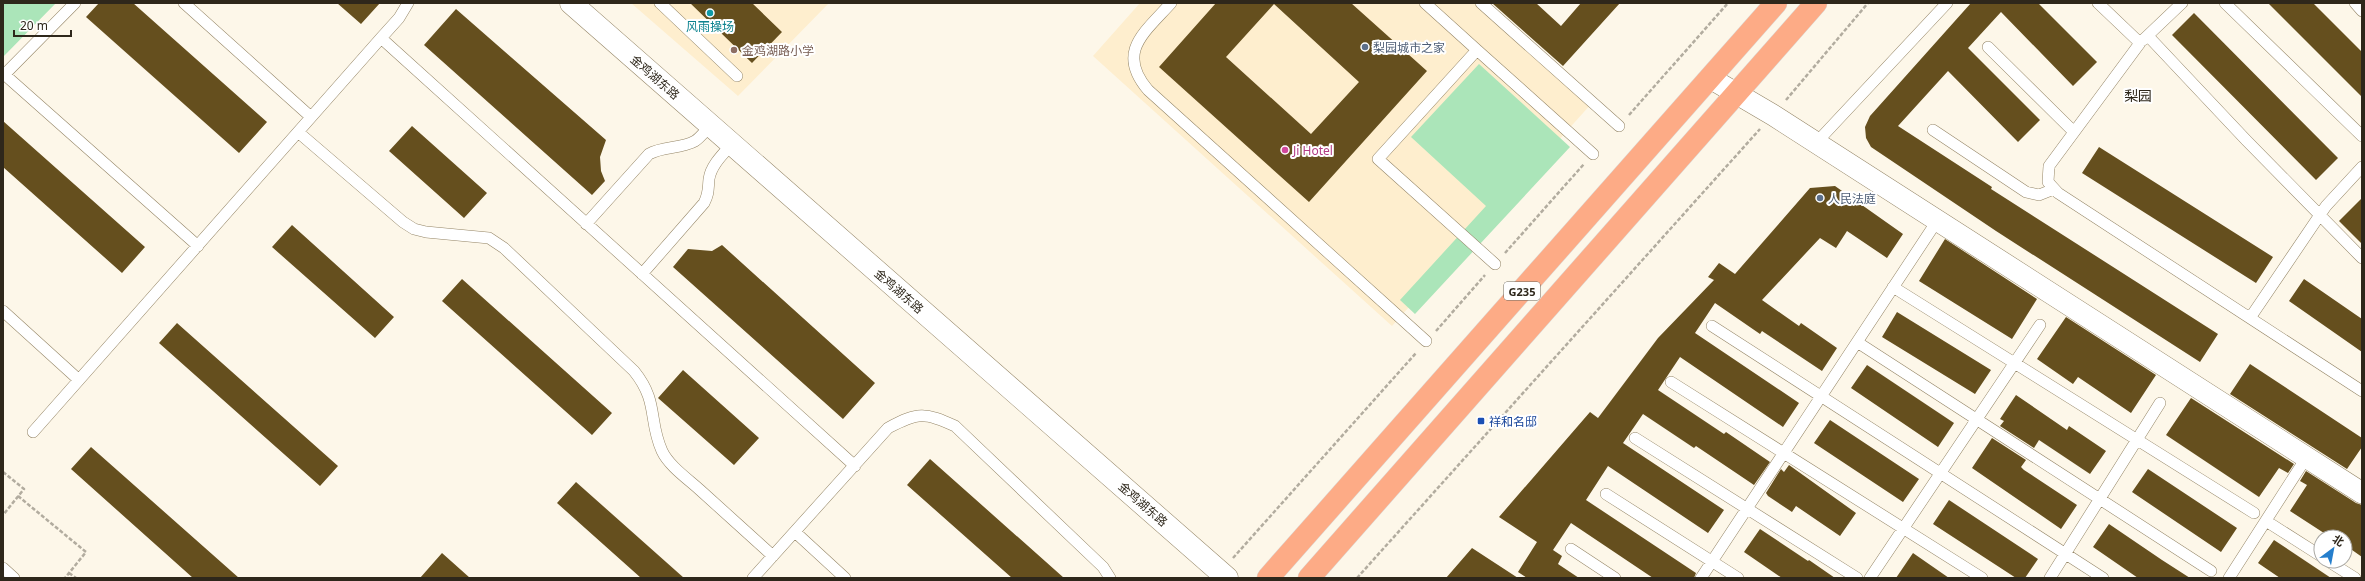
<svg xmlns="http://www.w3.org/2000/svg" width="2365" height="581" font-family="'Noto Sans','Noto Sans SC',sans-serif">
<rect width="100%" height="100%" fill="#fdf7e9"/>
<path fill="#feeece" d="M631 3H829L738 96Z
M1140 3H1478L1592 103 1392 326 1093 56Z"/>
<path fill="#abe5b9" d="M3 3H56L3 57Z
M1479 64 1570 147 1415 314 1400 300 1486 206 1411 137Z"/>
<path fill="#654f1e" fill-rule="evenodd" d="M99 3H133L267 122 239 153 86 17Z
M337 3H380L361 24Z
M690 3H752L782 32 752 63Z
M1216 3H1351L1427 71 1309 202 1159 67ZM1274 4 1359 82 1311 134 1226 57Z
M1492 3H1536L1561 26 1581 3H1620L1563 66Z
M1971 3H2038L2097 62 2073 86 2001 12 1968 48 2040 120 2018 142 1948 71 1898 126 1992 187 1991 189 2218 334 2200 362 1996 231 1871 147 1866 138 1865 127 1870 116Z
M2268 3H2313L2362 52V97Z
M456 9 606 140 600 157 601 171 605 181 592 195 424 45Z
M2194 13 2338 158 2316 180 2172 35Z
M3 121 145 247 122 273 3 167Z
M412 126 487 193 464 218 389 151Z
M2099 147 2273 257 2256 283 2082 173Z
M1835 186 1903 234 1887 258 1847 231 1836 248 1820 238 1762 300 1799 326 1801 323 1837 348 1822 371 1762 331 1760 334 1715 303 1695 333 1799 403 1783 427 1680 357 1658 390 1724 434 1726 432 1770 462 1754 485 1696 446 1694 448 1643 414 1623 443 1724 510 1708 533 1608 466 1586 500 1696 573 1694 578H1653L1571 523 1553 550 1562 556 1558 564 1579 578H1527L1518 572 1537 542 1499 517 1590 412 1598 418 1658 338 1714 280 1708 277 1719 263 1735 274 1810 188Z
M2362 198V244L2339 221Z
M292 225 394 317 375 338 272 247Z
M1945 239 2037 299 2012 339 1919 281Z
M722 245 875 383 843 419 673 267 688 249 712 251Z
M462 279 612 413 592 435 442 301Z
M2304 279 2362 319V352L2289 301Z
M1897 312 1991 370 1975 394 1882 337Z
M2066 317 2156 375 2131 413 2078 377 2073 384 2037 359Z
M177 323 338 466 320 486 159 343Z
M2250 364 2362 438V447L2347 469 2230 394Z
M1867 365 1954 423 1938 447 1851 388Z
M683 370 759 438 734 465 658 398Z
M2016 395 2067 430 2069 426 2106 451 2090 474 2039 440 2034 448 2000 426 2004 421 2000 419Z
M2191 398 2294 464 2288 473 2279 468 2259 497 2166 435Z
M1830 420 1919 479 1903 502 1814 443Z
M1992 438 2026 460 2021 467 2024 470 2077 505 2061 529 1972 468Z
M91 447 239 578H193L71 469Z
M930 459 1064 578H1012L907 485Z
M1789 465 1856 513 1840 536 1796 506 1792 512 1768 496 1766 493 1781 469 1784 472Z
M2148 469 2237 528 2221 552 2132 492Z
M2306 471 2356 503 2362 505V557L2345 545V537H2332L2328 534 2327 535 2290 511 2307 485 2300 481Z
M576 482 684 578H641L557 503Z
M1949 500 2038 559 2025 578H2016L1933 524Z
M2109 524 2162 560 2190 578H2138L2093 547Z
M1760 529 1808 561 1809 560 1835 578H1782L1744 552Z
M2274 540 2331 578H2280L2258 563Z
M1472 548 1518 578H1446Z
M442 553 470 578H420Z
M1913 553 1949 578H1896Z"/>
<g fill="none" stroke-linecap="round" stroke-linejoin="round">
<defs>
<path id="lane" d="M184 3 311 117
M660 3 737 76
M1171 3C1144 33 1116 52 1148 90L1426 341
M1425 3 1477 50 1378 159 1495 264
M1481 3 1619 126
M2098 3 2140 43 2049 166 2048 182 2058 193 2362 391
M2225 3 2362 136
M2355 3 2362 11
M2148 36 2246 140 2362 258
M381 38 855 466
M2143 40 2182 3
M1988 47 2074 132
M1477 50 1593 154
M5 75 198 246
M3 76 75 3
M1933 130 2026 192 2039 195 2054 189
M298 132 403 222 414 229 426 232 489 238 504 248 634 371C659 402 648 420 662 451 669 466 688 479 700 490 724 512 749 534 773 556
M1816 143 1947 3
M586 224 649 154C663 146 681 149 695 141 700 138 706 130 711 125
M642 274 704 203C709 194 708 189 709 179 711 165 724 153 732 144
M1893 287 2254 513
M3 311 79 380
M2250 318 2326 206 2362 167
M1712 326 2103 578
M1857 342 2211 571
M1671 382 1982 578
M33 432 381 38 399 18 408 3
M1635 438 1857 578
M1606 494 1738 578
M2266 521 2321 556
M795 532 845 578
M1571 549 1615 578
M2328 561 2355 578
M3 568 14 578
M753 578 888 428C918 412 925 412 955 426L1103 567 1110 578
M1701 578 1937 221
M1870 578 2040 325
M2050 578 2160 403
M2229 578 2306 458"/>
<path id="street" d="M1710 78 1773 115 2362 493"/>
<path id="secondary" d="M571 3 1227 578"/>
<path id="highway" d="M1268 578 1776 3
M1309 578 1816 3"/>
</defs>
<use href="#lane" stroke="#948566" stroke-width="12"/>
<use href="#street" stroke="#948566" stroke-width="22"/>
<use href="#secondary" stroke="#948566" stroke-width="23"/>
<use href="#highway" stroke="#d9d8d6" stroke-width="23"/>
<path stroke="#b2ac9f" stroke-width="2.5" stroke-dasharray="4 2" stroke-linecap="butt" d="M1786 100 1868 3
M1629 115 1728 3
M1505 253 1584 164
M1436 331 1485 275
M3 472 24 489 3 515
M18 496 86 552 65 578
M1233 558 1416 353
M69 573 76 578
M1357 578 1760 129"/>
<use href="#lane" stroke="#fff" stroke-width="11"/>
<use href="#street" stroke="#fff" stroke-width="21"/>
<use href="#secondary" stroke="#fff" stroke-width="22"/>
<use href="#highway" stroke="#fdab86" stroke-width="22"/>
</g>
<circle fill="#0f9aa8" stroke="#fff" stroke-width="1.5" cx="710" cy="13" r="4"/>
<g fill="#5c6f8a" stroke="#fff" stroke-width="1.5">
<circle cx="1365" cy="47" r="4"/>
<circle cx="1820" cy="198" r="4"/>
</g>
<circle fill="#8d6e63" stroke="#fff" stroke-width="1.5" cx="734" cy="50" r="4"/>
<circle fill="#d1479c" stroke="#fff" stroke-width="1.5" cx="1285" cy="150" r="4"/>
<rect fill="#1a4fb4" stroke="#fff" stroke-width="1.5" x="1477" y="417" width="8" height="8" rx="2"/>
<g text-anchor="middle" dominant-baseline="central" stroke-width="4" stroke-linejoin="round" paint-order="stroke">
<rect fill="#fff" stroke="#6d685f" stroke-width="1" x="1504" y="282" width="36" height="18" rx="3"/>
<g font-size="11" font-weight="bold" fill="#2e271b">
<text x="1522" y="291">G235</text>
</g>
<g font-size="12" fill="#0d838f" stroke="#fff">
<text x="710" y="26">风雨操场</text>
</g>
<g font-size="12" fill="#4e5e75" stroke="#fff" text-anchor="start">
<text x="1373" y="47">梨园城市之家</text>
<text x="1828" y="198">人民法庭</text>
</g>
<g font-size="12" fill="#785e54" stroke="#fff" text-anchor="start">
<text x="742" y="50">金鸡湖路小学</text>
</g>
<g font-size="12" fill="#2e271b" stroke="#fff">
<text transform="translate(655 77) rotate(41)">金鸡湖东路</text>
<text transform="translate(899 291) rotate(41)">金鸡湖东路</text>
<text transform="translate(1143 504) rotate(41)">金鸡湖东路</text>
</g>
<g font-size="12" fill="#b23c85" stroke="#fff" text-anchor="start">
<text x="1293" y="150">Ji Hotel</text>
</g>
<g font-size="12" fill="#164399" stroke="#fff" text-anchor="start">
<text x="1489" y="421">祥和名邸</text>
</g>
<g font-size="14" fill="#2e271b" stroke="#fff">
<text x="2138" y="95">梨园</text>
</g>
</g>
<rect width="2365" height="581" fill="none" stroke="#2e271b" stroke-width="8"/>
<g transform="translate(2333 549) rotate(32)"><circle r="19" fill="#ffffff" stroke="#aba9a4"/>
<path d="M0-3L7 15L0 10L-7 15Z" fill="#257ecc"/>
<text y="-6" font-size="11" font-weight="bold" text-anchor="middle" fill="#2e271b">北</text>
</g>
<path d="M14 30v6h57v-6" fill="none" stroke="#2e271b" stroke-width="2"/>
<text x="20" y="30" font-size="12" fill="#2e271b" stroke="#ffffff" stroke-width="3" paint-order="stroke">20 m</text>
</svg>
